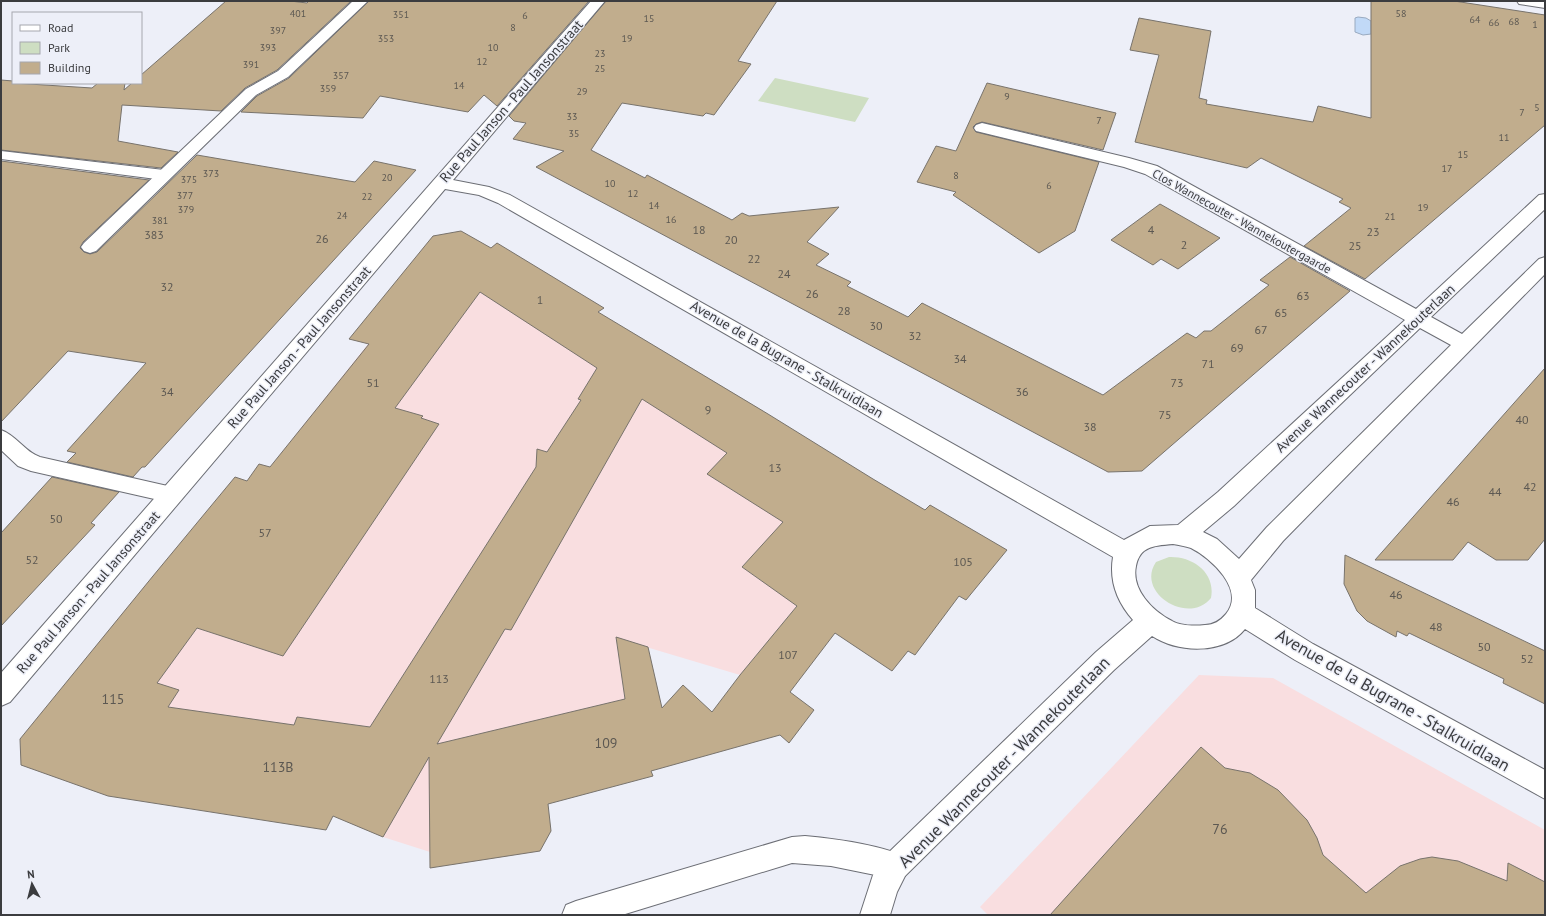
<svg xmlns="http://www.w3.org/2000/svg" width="1546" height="916" font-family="'PT Sans',sans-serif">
<rect width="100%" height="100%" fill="#edeff8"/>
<path fill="#f9dee0" d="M461 231 491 248 497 243 604 308 598 312 768 414 828 476 742 567 797 606 740 675 616 638 625 699 538 721 540 851 430 868V852L383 837 333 816 108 796 21 765 20 739 152 577 235 477 247 481 259 464 270 467 368 344 349 339 433 236Z
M1199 675 1273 678 1545 830V915H988L980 907Z"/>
<path fill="#cedec2" d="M775 78 869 98 855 122 758 101Z
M1169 557C1192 556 1216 572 1211 598 1189 626 1135 593 1156 562Z"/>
<path fill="#c1d9f7" stroke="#99aac0" d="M1358 17 1366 18 1371 21V34L1363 35 1355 32V18Z"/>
<path fill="#c1ad8d" stroke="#78736c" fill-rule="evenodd" d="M226 1H290L307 3 309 1H351L277 70 245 88 221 111 122 105 118 141 178 152 161 168 1 150V80L13 81V83L92 88 98 83H125L124 90 132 83H141V75Z
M369 1H589L497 106 484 95 468 112 380 96 363 118 241 112 257 96 289 78Z
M606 1H777L738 61 751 64 714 115 706 113 703 116 622 103 591 150 645 178 647 175 732 220 742 213 749 216 839 207 807 242 829 254 816 265 851 282 847 286 908 317 922 303 1103 395 1187 333 1196 338 1204 331H1211L1269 285 1260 280 1290 257 1350 291 1142 471 1108 472 536 167 564 151 513 139 526 123 514 121 509 116Z
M1371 1H1454L1545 15V125L1365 279 1304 246 1351 208 1339 202 1343 199 1261 158 1247 168 1135 142 1159 55 1130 50 1139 18 1211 31 1199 98 1207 100 1206 104 1313 122 1318 106 1371 118Z
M987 83 1116 113 1103 150 982 122 976 124 973 127 976 132 1099 162 1075 231 1039 253 953 195 956 192 917 182 936 146 956 151Z
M197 155 355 182 374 161 416 170 145 467H142L133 477 67 462 76 453 67 451 146 363 68 351 1 422V161L149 180 83 242 80 248 84 252 90 254 97 252Z
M1160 204 1220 238 1178 269 1161 259 1153 265 1111 240Z
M461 231 491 248 497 243 604 308 598 312 768 414 873 479 925 510 930 505 1007 550 966 600 959 596 915 655 908 651 892 671 835 633 790 692 814 710 789 743 780 735 651 771 653 776 548 804 551 831 540 851 430 868 429 757 383 837 333 816 326 830 108 796 21 765 20 739 153 576 235 477 247 481 259 464 270 467 369 344 349 339 433 236ZM480 292 597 368 578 399 581 400 547 452 537 449 536 467 370 727 297 717 294 725 168 707 179 690 157 683 197 628 283 656 439 424 421 418 423 416 395 408ZM642 399 727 453 707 474 783 522 742 567 797 606 740 675 712 712 683 685 662 708 648 647 616 637 625 699 437 744 505 629 511 630Z
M1545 368V539L1528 560H1496L1468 542 1453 560H1375Z
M52 477 119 492 91 523 95 525 1 626V533Z
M1345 555 1545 651V704L1503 683 1504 679 1409 633 1407 636 1397 631 1396 637 1367 621 1357 611 1344 584Z
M1201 747 1225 768 1250 773 1278 790 1307 820 1317 838 1323 855 1366 893 1400 866 1420 859 1432 857 1458 861 1507 881 1508 863 1545 882V915H1050Z"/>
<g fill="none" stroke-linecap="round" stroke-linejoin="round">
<defs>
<path id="service" d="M1 151 164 170 169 172 172 175 169 178 164 180 1 159Z
M1 430C16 435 25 452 40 457L172 487 179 489 182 495 179 501 172 503 31 471 18 466 1 450Z
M805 836C838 839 874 844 905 856L908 866 905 876 895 879 831 866 792 863 622 915H562L566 905 576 901 792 837Z"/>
<path id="minor" d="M353 1H368L288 77 256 95 96 251 90 253 84 251 81 247 84 243 246 89 278 71Z
M591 1H605L453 180 489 187 510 195 1124 540 1150 526 1178 525 1218 492 1405 320 1145 174 1124 167 976 131 974 128 976 125 982 123 1129 158 1157 166 1416 309 1539 195 1545 194V209L1431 317 1462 334 1539 259 1545 257V274L1283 541 1251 580 1255 590V608L1313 644 1545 770V799L1295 660 1245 629C1224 655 1178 653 1152 636L1114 670 905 876 897 892 890 915H860L873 875 885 856 1096 652 1133 620C1117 602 1109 581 1113 557L498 203 479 195 445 189 10 702 1 706V673ZM1420 328 1451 345 1267 527 1239 559 1217 539 1203 532 1234 506ZM1173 544C1179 545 1185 546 1191 548 1211 558 1246 590 1226 614 1220 621 1214 625 1205 625 1195 626 1181 626 1172 621 1153 611 1131 590 1136 566 1137 561 1139 555 1144 551 1152 545 1163 545 1173 544Z
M1517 1H1545V8L1519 4Z"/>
</defs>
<use href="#service" stroke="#6c6e75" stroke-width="2"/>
<use href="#minor" stroke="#6c6e75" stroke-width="2"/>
<use href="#service" fill="#fff" fill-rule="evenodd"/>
<use href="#minor" fill="#fff" fill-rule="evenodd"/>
</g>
<g text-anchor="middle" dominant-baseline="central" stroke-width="3" stroke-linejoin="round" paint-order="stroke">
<g font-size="10" fill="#5c5852">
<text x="298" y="13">401</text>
<text x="1401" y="13">58</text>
<text x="401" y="14">351</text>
<text x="525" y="15">6</text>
<text x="649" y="18">15</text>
<text x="1475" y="19">64</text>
<text x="1514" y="21">68</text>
<text x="1494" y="22">66</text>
<text x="1535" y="24">1</text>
<text x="513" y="27">8</text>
<text x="278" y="30">397</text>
<text x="386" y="38">353</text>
<text x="627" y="38">19</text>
<text x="268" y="47">393</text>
<text x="493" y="47">10</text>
<text x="600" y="53">23</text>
<text x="482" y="61">12</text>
<text x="251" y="64">391</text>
<text x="600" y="68">25</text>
<text x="341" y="75">357</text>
<text x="459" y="85">14</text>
<text x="328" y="88">359</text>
<text x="582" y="91">29</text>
<text x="1007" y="96">9</text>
<text x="1537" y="107">5</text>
<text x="1522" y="112">7</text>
<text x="572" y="116">33</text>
<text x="1099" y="120">7</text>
<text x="574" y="133">35</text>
<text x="1504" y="137">11</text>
<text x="1463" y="154">15</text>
<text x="1447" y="168">17</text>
<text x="211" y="173">373</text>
<text x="956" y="175">8</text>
<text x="387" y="177">20</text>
<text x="189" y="179">375</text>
<text x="610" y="183">10</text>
<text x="1049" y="185">6</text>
<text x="633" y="193">12</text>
<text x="185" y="195">377</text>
<text x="367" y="196">22</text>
<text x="654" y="205">14</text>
<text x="1423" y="207">19</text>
<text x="186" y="209">379</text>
<text x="342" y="215">24</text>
<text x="1390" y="216">21</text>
<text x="671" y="219">16</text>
<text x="160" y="220">381</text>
</g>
<g font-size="12" fill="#3b3c3f" stroke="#edeff8">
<text transform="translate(1242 221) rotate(29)">Clos Wannecouter - Wannekoutergaarde</text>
</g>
<g font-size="12" fill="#5c5852">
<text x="699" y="229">18</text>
<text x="1151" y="229">4</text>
<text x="1373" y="231">23</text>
<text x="154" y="234">383</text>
<text x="322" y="238">26</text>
<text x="731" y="239">20</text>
<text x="1184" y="244">2</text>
<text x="1355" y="245">25</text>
<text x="754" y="258">22</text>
<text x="784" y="273">24</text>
<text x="167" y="286">32</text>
<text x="812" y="293">26</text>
<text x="1303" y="295">63</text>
<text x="540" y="299">1</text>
<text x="844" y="310">28</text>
<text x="1281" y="312">65</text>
<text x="876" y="325">30</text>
<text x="1261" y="329">67</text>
<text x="915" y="335">32</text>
<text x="1237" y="347">69</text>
<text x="960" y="358">34</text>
<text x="1208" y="363">71</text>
<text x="373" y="382">51</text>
<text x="1177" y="382">73</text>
<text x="167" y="391">34</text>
<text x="1022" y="391">36</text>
<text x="708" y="409">9</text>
<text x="1165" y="414">75</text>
<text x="1522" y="419">40</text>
<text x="1090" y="426">38</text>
<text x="775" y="467">13</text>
<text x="1530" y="486">42</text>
<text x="1495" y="491">44</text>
<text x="1453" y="501">46</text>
<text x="56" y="518">50</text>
<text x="265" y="532">57</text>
<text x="32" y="559">52</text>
<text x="963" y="561">105</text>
<text x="1396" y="594">46</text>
<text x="1436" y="626">48</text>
<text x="1484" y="646">50</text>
<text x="788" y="654">107</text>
<text x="1527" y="658">52</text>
<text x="439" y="678">113</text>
</g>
<g font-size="14" fill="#3b3c3f" stroke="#edeff8">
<text transform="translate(511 101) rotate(-49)">Rue Paul Janson - Paul Jansonstraat</text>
<text transform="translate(299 347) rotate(-49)">Rue Paul Janson - Paul Jansonstraat</text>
<text transform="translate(787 359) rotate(30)">Avenue de la Bugrane - Stalkruidlaan</text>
<text transform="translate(1365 368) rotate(-43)">Avenue Wannecouter - Wannekouterlaan</text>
<text transform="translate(88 592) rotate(-49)">Rue Paul Janson - Paul Jansonstraat</text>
</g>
<g font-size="14" fill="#5c5852">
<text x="113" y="699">115</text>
<text x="606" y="743">109</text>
<text x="278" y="767">113B</text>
<text x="1220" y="829">76</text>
</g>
<g font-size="17" fill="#3b3c3f" stroke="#edeff8">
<text transform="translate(1393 700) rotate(30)">Avenue de la Bugrane - Stalkruidlaan</text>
<text transform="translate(1004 762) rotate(-45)">Avenue Wannecouter - Wannekouterlaan</text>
</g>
</g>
<rect width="1546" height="916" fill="none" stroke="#3b3c3f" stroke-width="4"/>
<rect x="12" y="12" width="130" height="72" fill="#edeff8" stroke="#a6a7ae"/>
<rect x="20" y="25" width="20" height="6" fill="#ffffff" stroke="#a6a7ae"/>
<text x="48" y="32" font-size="12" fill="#3b3c3f">Road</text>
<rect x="20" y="42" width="20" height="12" fill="#cedec2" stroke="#a6a7ae"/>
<text x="48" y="52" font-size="12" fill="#3b3c3f">Park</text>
<rect x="20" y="62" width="20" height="12" fill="#c1ad8d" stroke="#a6a7ae"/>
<text x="48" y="72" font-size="12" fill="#3b3c3f">Building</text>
<g transform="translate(32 884) rotate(353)" stroke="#edeff8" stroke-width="3" paint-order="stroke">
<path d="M0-3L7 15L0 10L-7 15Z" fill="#3b3c3f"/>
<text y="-6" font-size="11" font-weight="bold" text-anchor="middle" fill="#3b3c3f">N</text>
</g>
</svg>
